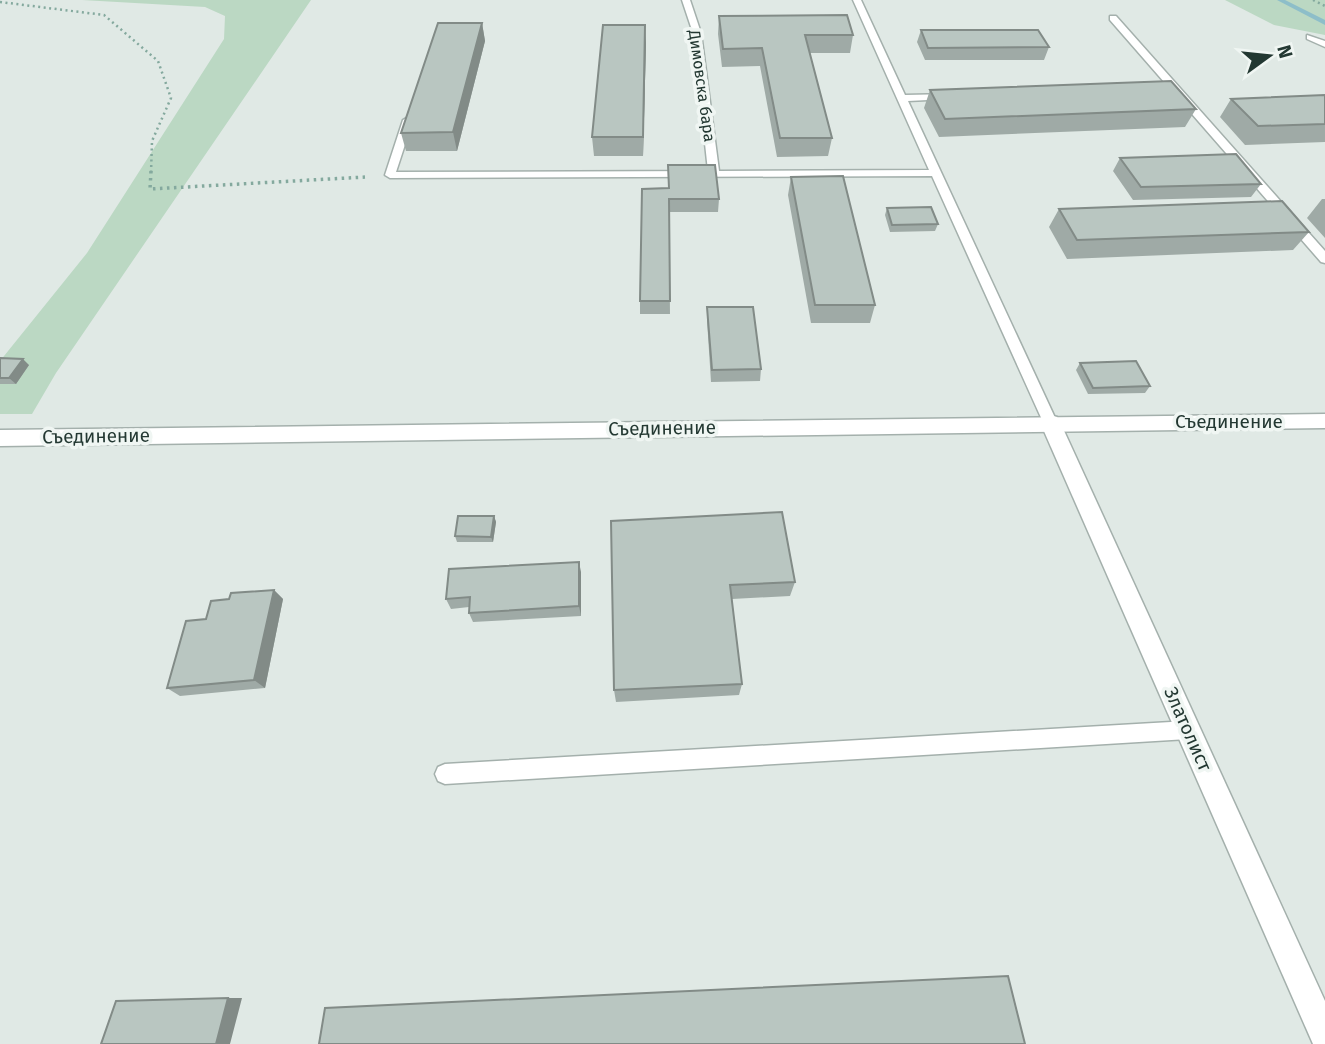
<svg xmlns="http://www.w3.org/2000/svg" width="1325" height="1044" font-family="'Fira Sans',sans-serif">
<rect width="100%" height="100%" fill="#e0e9e5"/>
<path fill="#bbd8c3" d="M82 0H311L56 373 32 414H0V361L87 253 224 39 225 16 205 7Z
M1225 0H1325V35L1274 25Z"/>
<g fill="none" stroke-linecap="round" stroke-linejoin="round">
<path fill="#8dbec9" fill-rule="evenodd" d="M1277 0H1285L1325 20V25Z"/>
<defs>
<path id="service" d="M682 0H690L701 33 719 171 929 170 853 0H861L905 95 951 94V98L948 99 908 101 1057 422 1055 426 1050 427 1043 422 932 176 390 178 385 175 403 120 408 117 413 120 396 172 708 171 693 33Z
M1110 16H1116L1325 251V263L1321 262 1110 20Z
M1307 35 1325 41V47L1307 39Z
M1188 721 1195 723 1197 730 1195 737 1188 739 445 784 438 781 435 774 438 767 445 764Z"/>
<path id="minor" d="M1050 415 1057 417 1060 422 1325 1001V1044H1313L1040 422 1043 417Z"/>
<path id="tertiary" d="M1325 414V428L0 446V430Z"/>
</defs>
<use href="#service" stroke="#a4b0ac" stroke-width="3"/>
<use href="#minor" stroke="#a4b0ac" stroke-width="3"/>
<use href="#tertiary" stroke="#a4b0ac" stroke-width="3"/>
<path stroke="#84a99e" stroke-width="2.5" stroke-dasharray="2 3.5" stroke-linecap="butt" d="M1313 0 1325 6
M0 2 104 15 158 61 171 98 152 141 151 173"/>
<path stroke="#84a99e" stroke-width="3.5" stroke-dasharray="2.5 4.5" stroke-linecap="butt" d="M151 171 150 189 365 177"/>
<use href="#service" fill="#fff" fill-rule="evenodd"/>
<use href="#minor" fill="#fff" fill-rule="evenodd"/>
<use href="#tertiary" fill="#fff" fill-rule="evenodd"/>
</g>
<path fill="#9faaa6" d="M719 16 853 35 850 53H810L832 138 828 156 777 157 760 66 722 67 718 34Z
M482 23 485 41 457 151H406L401 133Z
M921 30 1049 47 1044 60H925L917 42Z
M646 43 643 156H594L592 137Z
M930 90 1196 109 1185 127 939 137 924 108Z
M1325 95V142L1245 145 1220 117 1231 99Z
M1120 158 1261 184 1251 197 1133 200 1113 171Z
M668 165 719 199 718 212H669L670 314H640V301L668 188Z
M791 177 875 305 870 323H811L788 195Z
M1322 199H1325V238L1307 218Z
M887 208 938 224 935 231 890 232 885 215Z
M1059 209 1309 232 1293 250 1067 259 1049 227Z
M707 307 761 369 760 381 711 382 707 320Z
M0 358 29 365 16 384H0Z
M1080 363 1150 386 1145 393 1088 394 1076 370Z
M494 516 496 522 493 542H457L455 536Z
M611 521 795 582 790 596 732 599 742 684 739 695 616 702 614 690Z
M581 572V616L473 622 469 613V607L451 609 446 599Z
M274 590 283 599 265 688 180 696 167 688 206 619 229 599Z"/>
<path fill="#828b87" d="M482 23 485 41 457 151 453 132Z
M645 25 646 43 643 156V137Z
M23 359 29 365 16 384 9 378Z
M494 516 496 522 493 542 491 537Z
M579 562 581 572V616L579 606Z
M274 590 283 599 265 688 254 680Z
M228 998H242L230 1044H216Z"/>
<path fill="#b9c6c1" stroke="#828b87" stroke-width="2" d="M847 15 853 35H805L832 138H780L762 48 723 49 719 16Z
M438 23H482L453 132 401 133Z
M603 25H645L643 137H592Z
M921 30H1038L1049 47 928 48Z
M1171 81 1196 109 945 119 930 90Z
M1325 95V124L1258 126 1231 99Z
M1236 154 1261 184 1141 187 1120 158Z
M668 165H715L719 199H669L670 301H640L642 189 669 188Z
M843 176 875 305H815L791 177Z
M1282 201 1309 232 1077 240 1059 209Z
M931 207 938 224 892 225 887 208Z
M707 307H753L761 369 712 370Z
M0 358 23 359 9 378H0Z
M1136 361 1150 386 1093 388 1080 363Z
M782 512 795 582 730 585 742 684 614 690 611 521Z
M458 516H494L491 537 455 536Z
M579 562V606L469 613 470 597 446 599 449 569Z
M274 590 254 680 167 688 186 621 206 619 211 601 229 599 231 593Z
M1008 976 1025 1044H319L325 1008Z
M228 998 216 1044H101L116 1001Z"/>
<g text-anchor="middle" dominant-baseline="central" stroke-width="7" stroke-linejoin="round" paint-order="stroke">
<g font-size="16" fill="#233832" stroke="#f0f6f3">
<text transform="translate(702 86) rotate(82)">Димовска бара</text>
</g>
<g font-size="19" fill="#233832" stroke="#f0f6f3">
<text x="1229" y="421">Съединение</text>
<text transform="translate(662 428) rotate(-1)">Съединение</text>
<text transform="translate(96 436) rotate(-1)">Съединение</text>
<text transform="translate(1188 729) rotate(66)">Златолист</text>
</g>
</g>
<g transform="translate(1269 56) rotate(75)" stroke="#f0f6f3" stroke-width="5" paint-order="stroke">
<path d="M0-5L12 26L0 18L-12 26Z" fill="#233832"/>
<text y="-10" font-size="19" font-weight="bold" text-anchor="middle" fill="#233832">N</text>
</g>
</svg>
